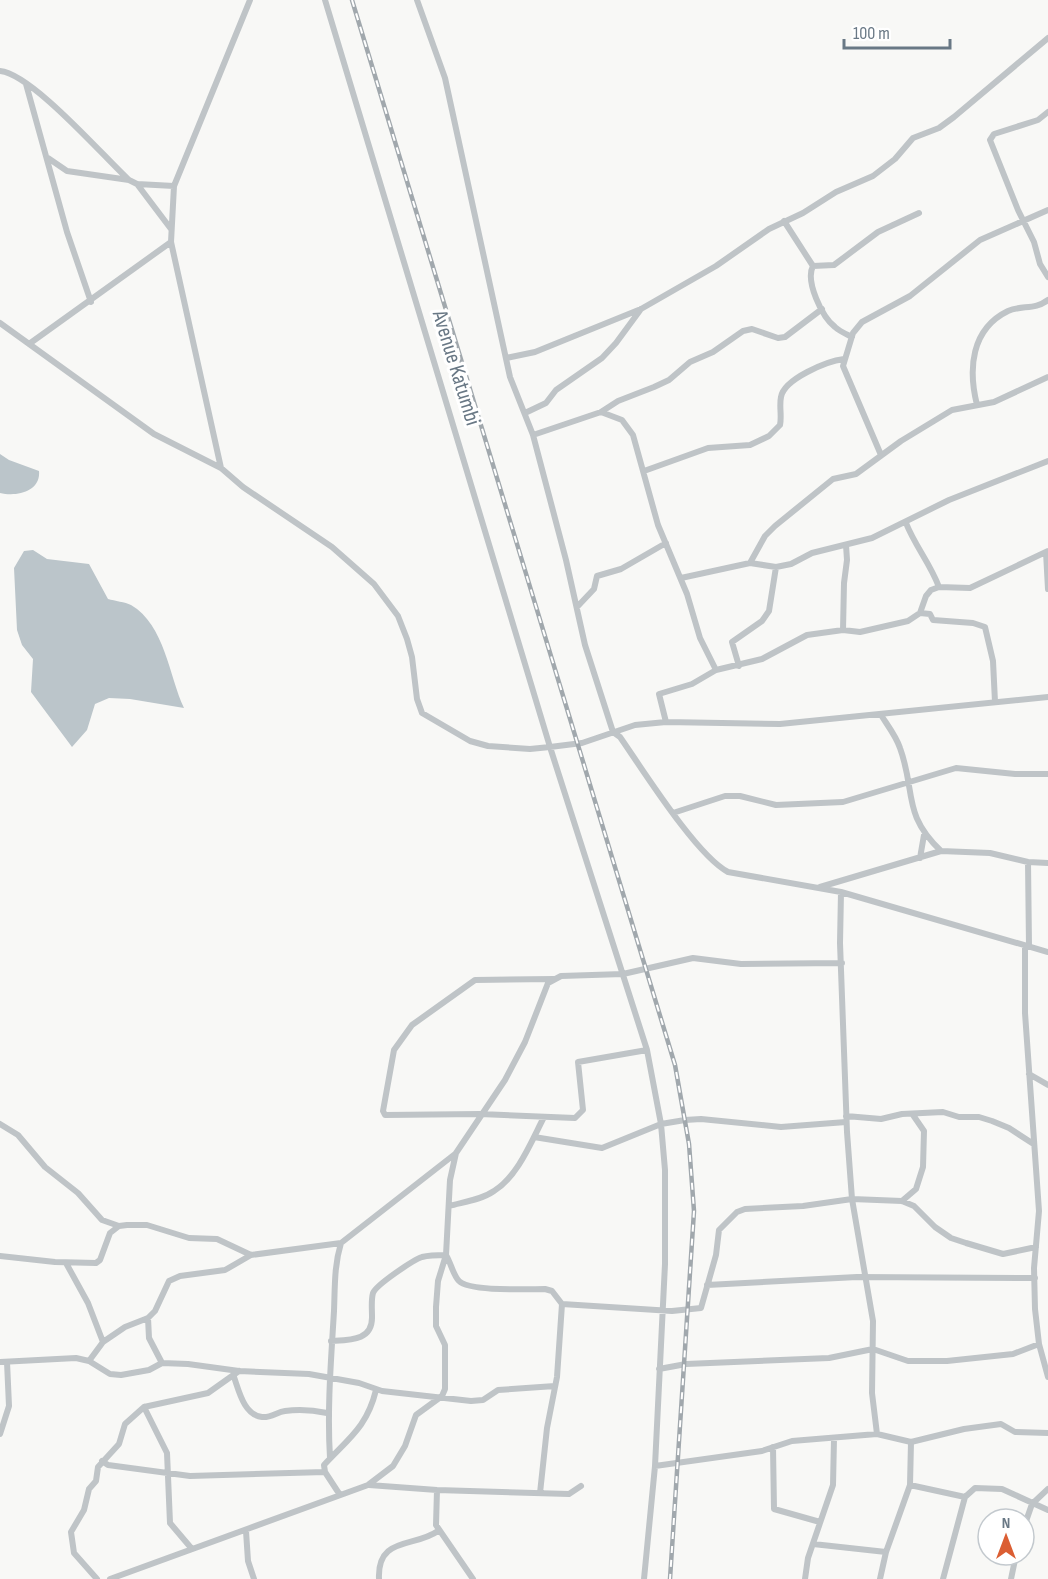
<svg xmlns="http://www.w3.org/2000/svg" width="1048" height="1579" font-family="'Sofia Sans Condensed',sans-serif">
<rect width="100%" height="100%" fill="#f8f8f6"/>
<path fill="#bbc5ca" d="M0 454 9 460 39 471C41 492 16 497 0 493Z
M33 550 47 559 89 564 108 599C115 601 125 602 131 605 165 625 169 676 184 708L130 699 109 698 95 704 87 730 72 747 31 692 33 659 22 645 17 630 14 568 24 551Z"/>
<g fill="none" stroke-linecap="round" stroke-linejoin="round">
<path stroke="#bfc4c7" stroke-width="6" d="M325 0 550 747 582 743 635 725 666 722 780 724 1048 697
M417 0 445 78 510 377 533 435 566 560 585 645 613 732 620 737C643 770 696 855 728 872L841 892 1048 952
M0 71C32 74 103 156 129 180L137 184 174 186
M26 84 67 232 91 302
M1048 112 1038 120 994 134 990 140 1018 210 1034 242 1040 264 1048 277
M48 158 67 171 129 180
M137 184 171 229
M784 221 813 266 834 265 878 232 919 213
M813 266C805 281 822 317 835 327 839 331 846 334 852 337
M0 323 154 434 221 468 243 487 332 547 374 584 398 616 407 639 412 657 417 699 422 713 470 741 488 746 530 749 550 747 647 1050 661 1124 665 1170V1264L655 1466 644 1579
M29 344 171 242
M506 358 535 352 641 309 716 266 769 229 803 213 836 192 873 176 895 159 913 138 939 128 954 117 1048 38
M977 405C968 369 971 329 1008 311 1022 305 1035 310 1048 300
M601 412 622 420 633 435 658 525 687 594 700 638 716 670
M525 413 546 403 556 390 602 358 616 343 641 309
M533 435 601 412 618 401 654 387 669 380 690 362 713 352 743 331 752 329 778 338 785 337 822 309
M881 455 843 366 853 333 862 322 910 296 980 240 1048 210
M221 468 171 242 174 186 250 0
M644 471 708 448 750 445 769 436 780 425C782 416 779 406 781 397 784 379 827 361 844 359
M906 523C915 546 930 563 939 587
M1046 552 1048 589
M750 563 776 567 791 564 812 553 872 538 949 500 1048 461
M681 578 750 563 765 536 775 526 833 479 856 474 901 441 952 410 994 402 1048 377
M577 607 594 589 597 576 621 569 666 543
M920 613 930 614 933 620 973 623 985 627 993 661 995 702
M843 630 844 583 847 560 846 545
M739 666 732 642 762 621 769 611 776 567
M881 715C888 726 896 736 900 748 916 792 902 814 941 851
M666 722 659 694 692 684 716 670 762 659 807 635 843 630 860 632 908 621 920 613 926 596 931 590 939 587 970 588 1048 551
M673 813 725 796H740L776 805 843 802 956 768 1015 774H1048
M920 858 924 835
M1028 862 1029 946
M820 887 941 851 990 853 1028 862 1048 863
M841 892 840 943 847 1132 852 1199 873 1321 872 1393 877 1434 911 1442 910 1485 965 1497 943 1579
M1025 946V1013L1039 1211 1034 1268 1035 1309 1039 1344 1048 1377
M554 979 475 980 412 1025 394 1050 383 1111 385 1115 480 1114 575 1118 583 1110 578 1062 647 1050
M1029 1074 1048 1085
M846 1116 881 1119 902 1114 943 1112 959 1117H979L992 1121 1009 1128 1032 1143
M0 1124 18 1135 45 1167 78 1193 102 1220 119 1226
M534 1137 602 1148 661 1124 685 1120 701 1119 781 1127 846 1122
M902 1201 916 1189 923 1167 924 1131 913 1115
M449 1206C463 1202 481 1200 494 1191 518 1176 531 1142 544 1117
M0 1256 55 1262 96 1263 100 1260 110 1233 119 1226 127 1225H147L189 1238 217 1239 251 1255 341 1243 455 1154
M66 1263 88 1303 103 1342
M707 1285 857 1277 1035 1278
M148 1318 149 1338 162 1363
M331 1341C350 1340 373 1341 372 1316 372 1309 371 1300 373 1293 376 1285 413 1260 422 1257 430 1255 438 1255 446 1255 451 1263 453 1275 459 1281 470 1292 528 1289 545 1289L552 1291 562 1304
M89 1361 103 1342 125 1327 148 1318 155 1311 169 1281 180 1276 225 1270 251 1255
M0 1362 76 1358 89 1361 110 1374 121 1375 149 1370 162 1363 188 1364 239 1371 309 1374 359 1383 382 1391 471 1401 483 1400 498 1390 555 1386
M659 1369 686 1364 829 1358 873 1349 908 1361H947L1013 1354 1039 1344
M234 1377C239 1391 244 1415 262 1417 271 1418 277 1412 285 1411 299 1409 313 1410 327 1413
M144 1407 167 1453 170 1523 192 1549
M0 1434 9 1406 7 1362
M911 1442 964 1429 1001 1424 1015 1432 1048 1433
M773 1447 774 1509 820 1522
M330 1458C327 1409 331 1361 334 1311 335 1287 334 1266 341 1243
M102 1461 108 1465 190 1476 325 1472
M655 1466 762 1451 792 1441 877 1434
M369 1485 437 1490 569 1494 581 1486
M437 1490 436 1525 473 1579
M540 1493 547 1428 557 1377 562 1304 672 1311 701 1308 716 1255 719 1230 737 1212 745 1209 803 1206 852 1199 902 1201 914 1206 935 1227 951 1238 966 1243 1003 1254 1036 1247
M340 1495 325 1472 324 1465C349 1438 367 1427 376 1390
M965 1497 975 1488 1002 1489 1048 1510
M1024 1527 1032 1504 1048 1489
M246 1531 248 1561 254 1579
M813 1544 886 1552
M97 1579 74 1553 71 1532 84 1510 89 1489 96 1481 98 1467 119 1444 125 1424 144 1407 208 1393 239 1371
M110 1579 368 1485 393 1466 405 1446 416 1415 442 1396 445 1389V1345L436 1326V1307L438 1281 446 1255 450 1180 456 1153 505 1080 525 1042 548 983 561 976 623 974 693 958 741 964 842 963
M379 1579C377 1536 414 1548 438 1531
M805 1579 808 1558 833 1485 834 1439
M880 1579 886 1552 910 1485
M1011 1579 1016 1555"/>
<defs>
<path id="rail" d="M352 0 675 1065 689 1144 694 1211 670 1579"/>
</defs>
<use href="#rail" stroke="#a1a8ad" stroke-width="4.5"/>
<use href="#rail" stroke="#fff" stroke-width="2" stroke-dasharray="7" stroke-linecap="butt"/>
</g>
<g text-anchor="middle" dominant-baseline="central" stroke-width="6" stroke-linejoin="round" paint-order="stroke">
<g font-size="22" fill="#697885" stroke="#fff">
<text transform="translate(456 368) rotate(73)">Avenue Katumbi</text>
</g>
</g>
<g transform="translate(1006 1537)"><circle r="28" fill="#ffffff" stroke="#c3c9ce" stroke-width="1.5"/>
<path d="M0-4.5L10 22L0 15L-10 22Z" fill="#db5e33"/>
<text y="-9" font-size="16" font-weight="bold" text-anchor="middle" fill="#697885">N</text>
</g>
<path d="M844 39v9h106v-9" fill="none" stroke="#697885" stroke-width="3"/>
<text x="853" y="39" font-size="18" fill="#697885" stroke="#ffffff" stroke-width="4.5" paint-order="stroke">100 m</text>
</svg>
